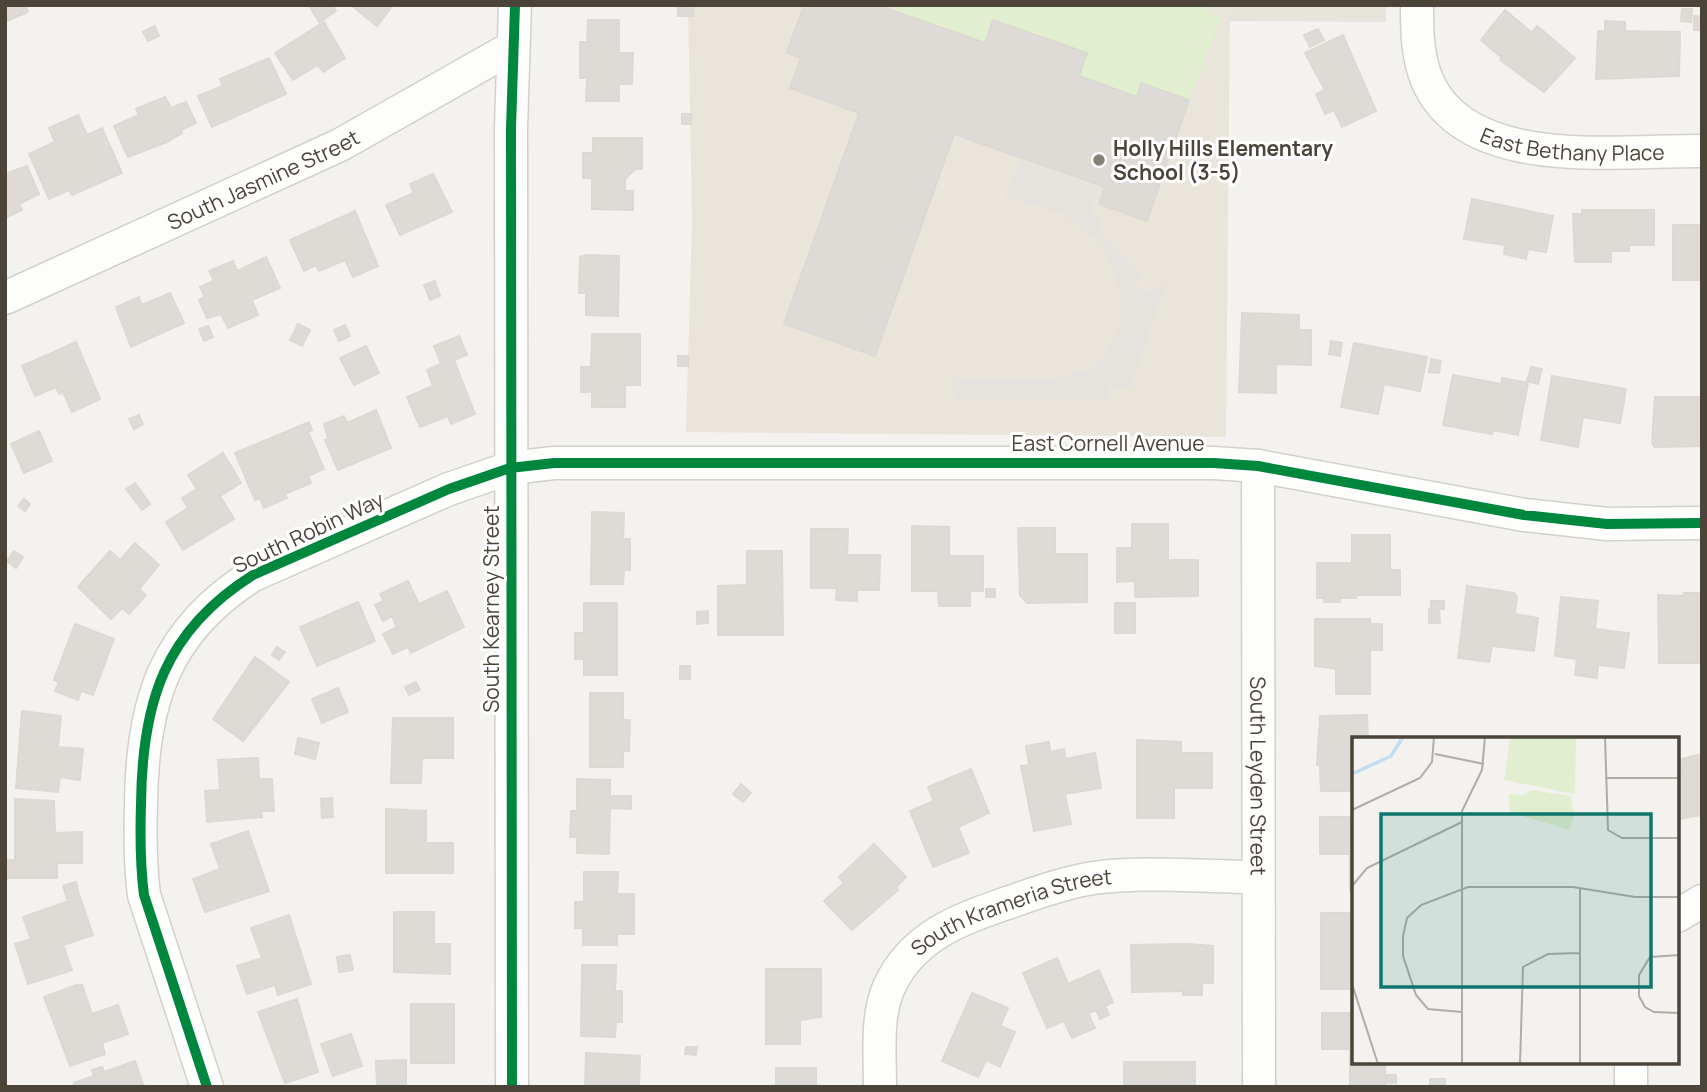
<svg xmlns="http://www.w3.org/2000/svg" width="1707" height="1092" font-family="Manrope,sans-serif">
<rect width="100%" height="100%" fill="#f4f2ee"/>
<path fill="#e7e4dc" d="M1224 5H1386V22L1224 21Z"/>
<path fill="#eae5da" d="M688 5H1230L1226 437 686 432 692 219Z"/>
<path fill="#e1eecf" d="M877 5H1210V13L1222 16 1189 100 1142 83 1137 97 1079 76 1087 53 994 21 985 43Z"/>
<path fill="#e6e3df" d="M1021 159 1097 187 1091 210 1100 219 1102 236 1140 271 1136 296 1166 283 1131 389 1109 386 1110 400 954 401 953 378 1048 379 1085 371 1098 362 1117 334 1121 315 1119 292 1113 267 1102 245 1064 215 1025 202 1004 201Z"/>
<path fill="#dedbd6" stroke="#dcd9d4" stroke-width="2" d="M5 5H25L28 12 5 22Z
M309 5H332L336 11 319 22Z
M351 5H393L377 26Z
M678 5H693V16H678Z
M804 5H877L985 43 993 20 1087 53 1079 76 1137 97 1141 83 1189 100 1147 221 1099 204 1105 187 954 134 875 356 784 324 859 113 790 88 801 58 787 53Z
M1682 9H1692L1691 22 1681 21Z
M1505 10 1532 33 1537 26 1575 58 1544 92 1500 60 1502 58 1481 40Z
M1694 16 1702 17V30H1694Z
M588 20H619V53H633L632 84H619V101H586L587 78H580V42H587Z
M1605 21 1625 22V31L1680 32 1679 76 1596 79 1598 31H1605Z
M324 22 345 58 323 72 318 65 293 80 275 53Z
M155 26 159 36 148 41 143 32Z
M1318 29 1324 40 1310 47 1304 35Z
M1343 35 1376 111 1342 127 1334 110 1325 114 1316 94 1325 90 1305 53Z
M269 58 286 94 212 127 198 96 223 86 220 79Z
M165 97 171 108 186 102 196 123 181 130 182 133 167 142 128 157 114 126 139 115 136 109Z
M682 114H691V124H682Z
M78 115 87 135 102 128 122 173 72 195 69 190 49 199 29 154 55 142 49 128Z
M593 138H642V169H635L625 179V191H633V210L592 209V178H583V153H593Z
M27 166 39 194 19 204 22 210 5 218V174Z
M433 174 452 212 400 235 386 205 414 193 410 184Z
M1472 199 1553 216 1546 252 1528 249 1526 259 1504 254 1505 245 1464 239Z
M1582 210H1654V245H1629V251H1611V262H1575L1573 214H1582Z
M355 211 378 266 353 277 345 260 319 271 316 265 304 271 290 240Z
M1673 225H1702V280H1673Z
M586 255 619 256 618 316 586 315V293H579L580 257Z
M266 257 280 288 252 300 258 315 228 328 221 314 207 318 199 300 205 297 200 287 214 281 209 271 233 261 237 271Z
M435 281 440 296 430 300 424 285Z
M170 293 184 323 131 347 116 307 139 297 142 305Z
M1242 313 1299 315V330H1311V365L1276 364V393L1239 392Z
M298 324 310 330 302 346 290 340Z
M345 325 350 336 339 341 334 330Z
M208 326 213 337 204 341 199 329Z
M592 334H640V385H625V407H592V392H581V367H591Z
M459 336 467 355 454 360 475 414 451 424 448 416 420 427 407 397 433 386 427 370 441 364 434 346Z
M1331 341 1342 343 1340 356 1329 354Z
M76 342 100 399 72 412 63 392 59 394 56 387 35 396 22 366Z
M1354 343 1427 357 1420 391 1384 384 1378 414 1341 407Z
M366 346 379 373 354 385 340 358Z
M678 356H688V366H678Z
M1431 359 1441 361 1439 373 1429 372Z
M1531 367 1542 369 1538 384 1527 381Z
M1453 375 1501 384 1502 378 1528 383 1518 435 1493 430 1492 434 1443 425Z
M1552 376 1626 389 1620 423 1583 417 1578 447 1541 440Z
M1655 397H1702V446L1655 447 1652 443Z
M376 410 391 448 338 470 325 440 328 439 324 424 344 416 347 423Z
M139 415 143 424 134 429 129 419Z
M309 422 312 430 308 432 324 469 308 476 311 483 285 494 287 498 264 508 260 498 255 500 235 453Z
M39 431 52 461 24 473 11 444Z
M223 453 241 483 220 496 234 519 183 550 166 522 188 508 182 498 197 489 188 475Z
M135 483 150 504 142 510 126 489Z
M24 499 30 504 25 511 18 506Z
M592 512 624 513 623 539H630V570H624L623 584H591Z
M1132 524H1168V560H1198V596L1135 597V581L1117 582V548H1132Z
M912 526 949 527V556H983V591H970V606H939L938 591H912Z
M1018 528H1055V554H1087V602L1027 603 1020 595Z
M811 529H848L847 555H880L879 590H857V601L836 600 837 588H811Z
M1352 535H1390V570H1400V595H1356V598H1340V602H1324V598H1317V563H1352Z
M135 543 159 565 139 589 146 595 129 614 122 608 111 619 78 587 110 551 120 560Z
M14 551 23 557 16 568 7 561Z
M747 551H782L783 635H718V586L747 585Z
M408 581 419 604 447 591 464 627 411 653 408 647 393 654 383 634 397 627 392 616 383 621 375 605 384 601 380 594Z
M1467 586 1514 593 1517 596 1515 614 1538 618 1534 651 1492 646 1489 662 1458 658Z
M986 589H995V597H986Z
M1684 593H1702V663H1659L1658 595 1684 596Z
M1561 597 1598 601 1595 629 1629 633 1624 668 1598 665 1597 678 1575 675 1577 659 1555 656Z
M1431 601H1444V609H1431Z
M358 602 375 641 317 666 300 627Z
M584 603H617V675H584V659H575V633H584Z
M1115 603H1135V633H1115Z
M1429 609H1439L1440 623H1429Z
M708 611V623L697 624V612Z
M1315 619H1370V624H1382V650H1370V694H1336V669L1315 666Z
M75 624 114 639 93 695 81 691 78 700 55 691 59 682 54 680Z
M277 647 285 652 279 660 272 655Z
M255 657 289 682 243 741 213 719Z
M680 666H690V679H680Z
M416 682 420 690 409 695 405 687Z
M338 688 348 712 322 723 312 699Z
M590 693H623V720H630L629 751H623V767H590Z
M22 711 61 716 58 747 83 749 80 780 60 777 58 792 16 788Z
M1367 715 1368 738H1354V791H1321L1320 765H1317L1320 716Z
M393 718H453V758H422L421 783H391Z
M298 738 319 743 315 759 295 754Z
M1137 740 1181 742V753H1212V788H1174V818H1137Z
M1049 742 1050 752 1064 749 1066 759 1095 753 1101 788 1065 794 1071 824 1034 831 1021 766 1029 765 1026 746Z
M1702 754V815L1677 819V772L1681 771 1678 760Z
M258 758 259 779H272L274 811H261L262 817 207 822 205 791 220 790 218 760Z
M971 769 989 813 958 827 969 853 933 867 910 811 934 801 928 787Z
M577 779 610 780V796H631V809L610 808 609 854 577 853V837H570L571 811H577Z
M741 784 751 793 743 802 733 794Z
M332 798 333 817 322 818 321 799Z
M15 799 54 801 55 833 82 832V863H57V878H5V860H15Z
M386 809 426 811V843H453V873H386Z
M1320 817H1354V890H1350V854H1320Z
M248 831 269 891 205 912 193 879 220 869 211 844Z
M874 844 906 877 896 887 898 890 852 930 824 901 844 883 839 877Z
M584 872H618L617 894H634V934H617V945H583V928H575V902H584Z
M76 882 79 895 67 899 63 886Z
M80 897 93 935 63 945 72 970 28 984 15 944 31 939 23 917Z
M394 912H434V944H450V974L394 972Z
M1321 913H1354V989H1321Z
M289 915 311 984 278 995 275 985 247 994 237 966 262 958 251 928Z
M1187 944 1213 946V983H1202V995H1183V991L1132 992 1131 945Z
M350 955 353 970 339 972 337 957Z
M1057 958 1068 984 1099 970 1113 1002 1105 1006 1109 1015 1100 1019 1096 1010 1088 1013 1095 1028 1072 1038 1064 1021 1047 1028 1023 973Z
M582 965H616L615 991H622V1022H616L615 1037 581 1036Z
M766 969H821V1017L800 1020V1044H766Z
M76 985H82L92 1014 118 1005 128 1034 102 1043 105 1054 70 1066 44 997Z
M972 993 1008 1008 1000 1026 1015 1032 1000 1067 986 1060 978 1077 942 1061Z
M297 999 318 1072 285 1083 258 1012Z
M411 1004H454V1063H411Z
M1322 1013H1354V1062H1385V1084H1350V1049H1322Z
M351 1034 362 1066 333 1076 321 1044Z
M686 1047H697L696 1055 685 1054Z
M586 1053 640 1056 639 1087H585Z
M406 1060V1086H377L376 1061Z
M135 1061 144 1087H75L74 1083 94 1076 92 1070 102 1067 104 1072Z
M1124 1062H1195V1087H1124Z
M776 1068H816V1087H776Z
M1387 1075H1396V1083H1387Z
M1430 1079H1445V1087H1430Z"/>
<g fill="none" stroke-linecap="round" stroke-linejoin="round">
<defs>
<g id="street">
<path id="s1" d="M1417 5C1417 30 1417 56 1427 80 1466 173 1619 150 1702 151"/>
<path id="s2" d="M5 298 340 145 513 47"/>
<path id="s3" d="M1258 466 1259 1087"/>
<path d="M1677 916 1702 901"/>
<path d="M1631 1062V1087"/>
<path d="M207 1087 144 895C140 864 140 835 141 804 142 703 164 631 253 575L449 489 510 468 554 463H1214L1258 466 1524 515 1607 524 1702 523"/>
<path d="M512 1087 511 128 515 5"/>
<path id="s4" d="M880 1087C880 1055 876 1016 889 987 914 933 964 918 1016 900 1041 891 1067 882 1093 878 1147 871 1204 877 1258 877"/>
</g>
</defs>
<use href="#street" stroke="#d2d0cb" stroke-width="35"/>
<use href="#street" stroke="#fdfdfc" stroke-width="32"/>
<defs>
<path id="cycleway" d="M207 1087 144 895C140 864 140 835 141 804 142 703 164 631 253 575L449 489 510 468 554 463H1214L1258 466 1524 515 1607 524 1702 523
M512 1087 511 128 515 5"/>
</defs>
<use href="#cycleway" stroke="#fff" stroke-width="15"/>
<use href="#cycleway" stroke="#00873e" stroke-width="10"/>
</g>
<circle fill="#868178" stroke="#fff" stroke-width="2.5" cx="1099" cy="160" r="7"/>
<g text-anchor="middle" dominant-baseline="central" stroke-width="6" stroke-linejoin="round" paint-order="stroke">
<g font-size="21" fill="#4b4439" stroke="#fff">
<text stroke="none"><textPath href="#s1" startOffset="247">East Bethany Place</textPath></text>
<text stroke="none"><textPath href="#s2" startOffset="284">South Jasmine Street</textPath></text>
<text x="1108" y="443">East Cornell Avenue</text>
<text transform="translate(308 532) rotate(-25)">South Robin Way</text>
<text transform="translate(491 609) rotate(-90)">South Kearney Street</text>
<text stroke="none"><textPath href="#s3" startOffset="310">South Leyden Street</textPath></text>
<text stroke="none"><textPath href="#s4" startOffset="252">South Krameria Street</textPath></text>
</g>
<g font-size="21" font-weight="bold" fill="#4b4439" stroke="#fff" text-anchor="start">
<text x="1113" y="148">Holly Hills Elementary<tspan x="1113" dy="24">School (3-5)</tspan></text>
</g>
</g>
<g transform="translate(1352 737)">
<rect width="327" height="327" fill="#f4f2ee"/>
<path d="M158 0H224L223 57 152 43ZM180 53 219 59 222 80 217 93 158 75 157 57 171 58Z" fill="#e1eecf"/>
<path fill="none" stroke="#c0ddf1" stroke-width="3.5" d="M0 37 39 19 51 0"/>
<path fill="none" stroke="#b0aca6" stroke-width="2" d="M253 0 256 93 270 101H328M83 17 132 27M253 41H328M0 73 68 41 80 25 82 0M0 149 15 131 110 85M228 151V327M328 218 298 220 287 238V259L293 270 302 275 328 276M0 247 26 327M110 275 76 272 64 258 51 219V199L55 181 69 168 116 150H221L283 160H328M110 327V74L130 33 133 0M168 327 171 230 196 217 228 216"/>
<path fill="#0f766e" fill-opacity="0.15" stroke="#0f766e" stroke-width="3.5" d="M29 77H299V250H29Z"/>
<rect width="327" height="327" fill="none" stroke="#4b4439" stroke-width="3.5"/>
</g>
<rect width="1707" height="1092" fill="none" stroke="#4b4439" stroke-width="14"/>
</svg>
